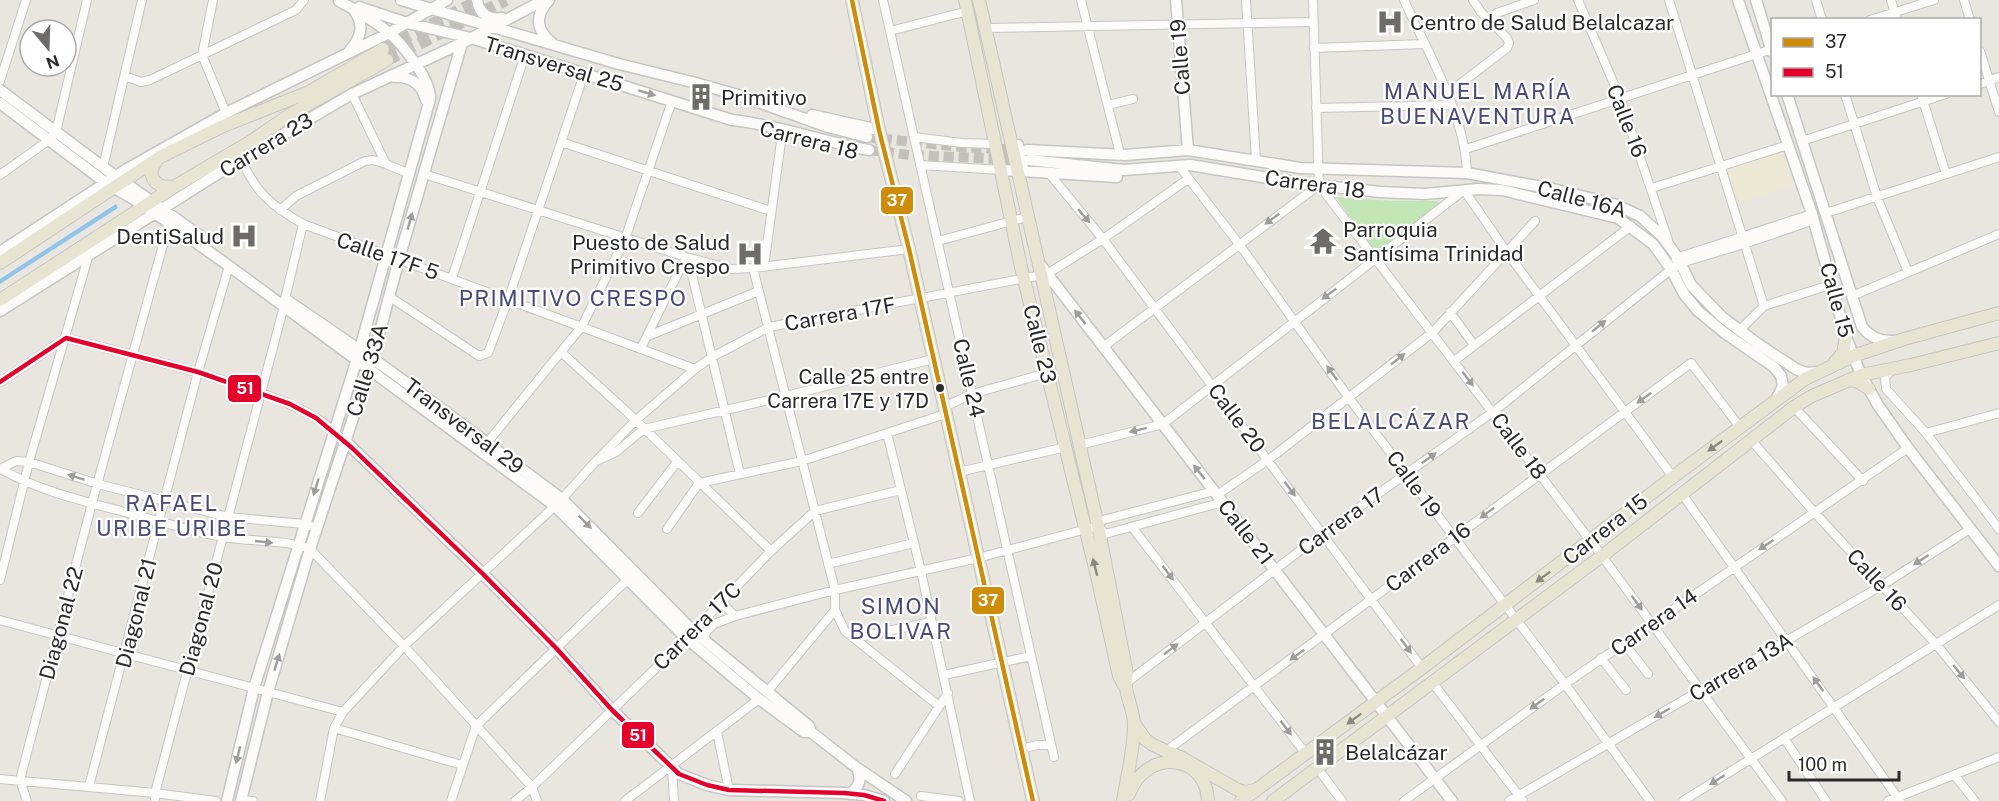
<svg xmlns="http://www.w3.org/2000/svg" width="1999" height="801" font-family="'Public Sans',sans-serif">
<rect width="100%" height="100%" fill="#e9e6df"/>
<path fill="#ece8d3" d="M1781 149 1793 185 1739 203 1727 167Z"/>
<path fill="#ebdcd7" d="M1402 13 1403 34 1386 36 1379 30 1378 16Z"/>
<path fill="#c2e5b6" d="M1336 197 1392 201H1437L1441 205 1377 255Z"/>
<path fill="#90c4ed" d="M116 204 118 208 0 284V279Z"/>
<g fill="none" stroke-linecap="round" stroke-linejoin="round">
<path stroke="#c3c0bb" stroke-width="10" stroke-dasharray="10 5" stroke-linecap="butt" d="M867 137 961 147 1019 150
M869 150 910 155 1022 160"/>
<path stroke="#c3c0bb" stroke-width="12" stroke-dasharray="12 6" stroke-linecap="butt" d="M383 49 480 0
M387 60 506 0"/>
<defs>
<path id="street" d="M213 0 202 55 226 113
M883 0 1054 757
M1081 0 1119 150
M1246 0 1256 161
M1313 0 1319 185 1602 556 1782 801
M1404 0C1428 53 1465 114 1467 173
M1578 0 1620 98 1668 240
M1669 0 1764 306
M1816 0 1822 20
M1891 0 1897 20
M1964 0 1970 20
M1489 19 1497 13 1534 0
M1870 20 1934 0
M985 28 1313 22
M890 31 968 11
M1314 48 1424 44
M1980 51 1999 112
M125 76 141 82 150 80 296 10 304 0
M0 81 26 0
M1980 84 1999 77
M352 94 386 164 410 174
M1447 94 1507 48 1509 43 1507 38 1481 12 1473 0
M1845 94 1877 197 1908 272
M1921 94 1946 174
M1108 105 1133 99
M1316 108 1452 105
M914 137 962 143 996 144
M1802 141 1946 94
M561 142 771 211
M1466 149 1772 49
M241 159C256 193 272 206 303 224L695 369
M920 165 1002 170
M1179 166 1239 244 1349 398 1565 684 1650 801
M103 167 142 0
M1048 172 1103 239 1422 668
M424 174 686 257 731 269 753 268 909 249
M0 175 49 140 56 132 87 0
M1652 188 1788 145
M280 210 296 196 365 161 373 160 386 164
M1826 213 1999 157
M938 241 1027 217
M688 258 740 474
M1676 260 1682 256 1812 214
M764 267 782 134
M753 268 835 590V610L845 631 939 706
M452 278 525 55
M1852 296 1999 234
M390 297 479 356 488 353 508 300 584 74
M285 299 303 224
M1450 312 1474 345
M1739 331 1764 306 1833 284
M648 336 759 291
M1103 347 1319 185
M641 348 686 257
M561 352 626 411 771 551
M1454 361 1631 226
M1892 370 1885 377 1886 389 1926 433 1999 529
M0 382 66 338C123 352 179 366 235 384 270 396 305 407 334 431
M944 407 972 394 1047 373
M1794 407 1863 481
M887 433 921 571 970 801
M1926 433 1999 413
M1752 441 1815 513 1936 644 1999 722
M487 443 582 326 625 239 672 101
M1080 445 1163 424 1464 190 1506 251 1673 477
M596 461 616 452 644 429 786 396 933 359
M0 469 16 461 29 462 98 484 228 517 304 524 317 528
M1 469C39 492 96 504 139 516 167 523 196 533 224 537 252 542 283 539 310 549L404 646 532 787 537 801
M959 472 1066 447
M1682 494 1900 801
M1217 495 1268 460 1433 332 1535 221
M562 499 595 462 636 420 695 369 712 357 769 327 1047 274 1103 239 1188 179
M638 513 677 462
M1099 527 1105 534 1223 502
M1132 527 1306 754
M667 529 699 483 802 461 945 414
M828 564 914 543
M0 580 29 462 89 254
M721 602 735 616
M0 620 343 712
M854 638 931 622
M704 640 706 632 714 624 735 616 835 590 978 558 1098 526 1103 520 1214 491
M1624 643 1648 674
M1601 658 1626 690
M944 675 1031 656
M1432 682 1523 801
M1125 684 1323 533 1493 412 1674 267 1684 262 1744 244 1814 220
M767 692 835 610
M334 728 462 765
M717 732 729 790
M1784 738 1826 801
M1021 749 1037 745H1051
M1166 751 1691 363 1740 427
M672 769 674 801
M1318 769 1342 801
M895 774 948 693
M1955 776 1975 801
M0 779 155 793 216 801
M20 780 92 503 169 223
M20 780 27 801
M89 786 198 372 229 266
M921 796 959 801
M241 800 253 801
M155 801V793L284 306
M320 801 334 728 343 712 404 646 555 506
M451 801 476 726 627 580
M515 801 532 787 683 642 771 551 815 511 901 490
M625 801 759 699
M1404 801 1565 684 1908 448
M1509 801 1881 586 1970 529
M1683 801 1999 605
M1888 801 1999 757"/>
<path id="secondary" d="M401 0 619 64 692 82 738 95 828 127 867 137
M477 0C479 14 489 20 502 18
M549 0C534 16 536 31 553 44
M1176 0 1188 150
M1738 0 1812 214 1846 337 1861 375 1878 405 1908 448 1999 566
M1756 0 1772 52
M359 7 407 23 471 38 732 120C779 125 823 142 869 150
M350 50C362 37 364 24 354 10
M394 77C410 76 422 84 426 100
M0 90 103 167 206 240
M1787 94 1862 327C1870 337 1880 342 1894 341
M0 103 106 183 145 206 229 266 555 506 686 638 759 699 804 732H811L857 768 906 801
M812 115 879 130
M1018 145 1023 168
M1027 150 1125 155 1188 150 1300 168 1467 173 1553 189 1614 204 1640 216 1662 236 1678 258 1691 285 1722 317 1758 344 1796 369 1806 373 1817 372
M1029 160 1124 170 1190 165 1298 183 1380 192 1425 194 1478 189 1502 190 1618 218 1653 244 1671 269 1684 294 1698 311 1726 334 1774 367 1781 376 1783 386 1776 400
M1002 170 1117 177
M0 252 127 169 226 113 389 33 447 0
M1039 263 1452 801
M288 301 389 370 562 499 693 631 809 726 811 732
M0 311 241 159 352 94 462 43 544 0
M343 439 483 574 557 649 612 710 679 774 707 785 729 790 844 793 864 795 884 801
M850 794C860 786 862 779 857 768
M227 801 254 688 357 359 430 99C431 79 400 40 384 29 370 18 354 9 339 1
M241 801 268 692 310 549 374 354 399 259 462 43"/>
<path id="primary" d="M852 0 879 130 909 249 1033 801
M965 0 1021 267 1097 576 1119 676 1124 685
M979 0 1098 526 1127 674C1122 692 1134 707 1134 725 1134 750 1127 776 1123 801
M157 160 151 170C152 184 162 189 175 186
M0 263 160 157 221 127 309 92 383 49
M0 300 177 185 250 142 291 114 387 60
M1835 362 1843 353 1846 337
M1848 380 1857 381 1869 389
M1134 723 1145 739 1153 745 1184 759 1238 790 1245 792 1255 790
M1129 794C1146 748 1206 753 1208 801
M1241 801 1422 668 1673 477 1805 379 1853 356 1904 339 1999 313
M1273 801 1602 556 1794 407 1812 396 1861 375 1911 365 1999 343"/>
</defs>
<use href="#street" stroke="#c6c5c5" stroke-width="10"/>
<use href="#secondary" stroke="#c6c5c5" stroke-width="13"/>
<use href="#primary" stroke="#c4c4c1" stroke-width="14"/>
<use href="#street" stroke="#fcfbfa" stroke-width="8"/>
<use href="#secondary" stroke="#fcfbfa" stroke-width="10"/>
<use href="#primary" stroke="#e7e5d2" stroke-width="12"/>
<defs>
<path id="bus-1" d="M852 0 879 130 909 249 1033 801"/>
<path id="bus-2" d="M0 382 66 338 198 372 290 404 316 418 351 447 483 574 557 649 612 710 679 774 707 785 729 790 844 793 864 795 884 801"/>
</defs>
<use href="#bus-1" stroke="#fff" stroke-width="9"/>
<use href="#bus-2" stroke="#fff" stroke-width="9"/>
<use href="#bus-1" stroke="#ce8d08" stroke-width="4.5"/>
<use href="#bus-2" stroke="#e4002b" stroke-width="4.5"/>
</g>
<defs><path id="oneway-solid" d="M-6-.8H1V-3.2L6.5 0L1 3.2V.8H-6Z" transform="scale(1.5)"/></defs>
<g fill="#9e9d9c">
<use href="#oneway-solid" transform="translate(647 93) rotate(17)"/>
<use href="#oneway-solid" transform="translate(1084 216) rotate(50)"/>
<use href="#oneway-solid" transform="translate(1272 219) rotate(144)"/>
<use href="#oneway-solid" transform="translate(410 221) rotate(-74)"/>
<use href="#oneway-solid" transform="translate(1329 294) rotate(143)"/>
<use href="#oneway-solid" transform="translate(1080 317) rotate(-128)"/>
<use href="#oneway-solid" transform="translate(1599 326) rotate(-39)"/>
<use href="#oneway-solid" transform="translate(1398 359) rotate(-38)"/>
<use href="#oneway-solid" transform="translate(1332 373) rotate(-126)"/>
<use href="#oneway-solid" transform="translate(1468 379) rotate(53)"/>
<use href="#oneway-solid" transform="translate(1644 398) rotate(144)"/>
<use href="#oneway-solid" transform="translate(1138 430) rotate(166)"/>
<use href="#oneway-solid" transform="translate(1429 458) rotate(-36)"/>
<use href="#oneway-solid" transform="translate(1199 472) rotate(-128)"/>
<use href="#oneway-solid" transform="translate(76 477) rotate(-162)"/>
<use href="#oneway-solid" transform="translate(316 487) rotate(107)"/>
<use href="#oneway-solid" transform="translate(1290 489) rotate(53)"/>
<use href="#oneway-solid" transform="translate(1487 513) rotate(143)"/>
<use href="#oneway-solid" transform="translate(585 522) rotate(45)"/>
<use href="#oneway-solid" transform="translate(264 542) rotate(6)"/>
<use href="#oneway-solid" transform="translate(1766 545) rotate(147)"/>
<use href="#oneway-solid" transform="translate(1921 560) rotate(147)"/>
<use href="#oneway-solid" transform="translate(1168 573) rotate(53)"/>
<use href="#oneway-solid" transform="translate(1637 603) rotate(54)"/>
<use href="#oneway-solid" transform="translate(1406 646) rotate(54)"/>
<use href="#oneway-solid" transform="translate(1171 649) rotate(-37)"/>
<use href="#oneway-solid" transform="translate(1297 655) rotate(144)"/>
<use href="#oneway-solid" transform="translate(277 662) rotate(-73)"/>
<use href="#oneway-solid" transform="translate(1959 672) rotate(51)"/>
<use href="#oneway-solid" transform="translate(1818 684) rotate(-126)"/>
<use href="#oneway-solid" transform="translate(1537 704) rotate(144)"/>
<use href="#oneway-solid" transform="translate(1662 713) rotate(150)"/>
<use href="#oneway-solid" transform="translate(1286 728) rotate(53)"/>
<use href="#oneway-solid" transform="translate(238 755) rotate(104)"/>
<use href="#oneway-solid" transform="translate(1717 780) rotate(148)"/>
</g>
<g fill="#88887e">
<use href="#oneway-solid" transform="translate(1715 446) rotate(144)"/>
<use href="#oneway-solid" transform="translate(1095 567) rotate(-104)"/>
<use href="#oneway-solid" transform="translate(1543 577) rotate(143)"/>
<use href="#oneway-solid" transform="translate(1354 719) rotate(143)"/>
</g>
<defs>
<symbol id="hospital-bare" viewBox="-9 -9 18 18"><path d="M-5-5h3v3.5h4V-5h3V5h-3V1.5h-4V5h-3Z" fill="#6d6c69" stroke="#fff" stroke-width="2.5" paint-order="stroke"/></symbol>
<symbol id="building-bare" viewBox="-9 -9 18 18"><path d="M-4-6H4V6H1V3H-1V6H-4ZM-2.5-4.3h1.7v1.8h-1.7ZM.8-4.3h1.7v1.8H.8ZM-2.5-1h1.7V.8h-1.7ZM.8-1h1.7V.8H.8Z" fill="#6d6c69" stroke="#fff" stroke-width="2.5" paint-order="stroke"/></symbol>
<symbol id="temple-bare" viewBox="-9 -9 18 18"><path d="M0-6L5-2H3V0L6.5 2.5H4V6H1.5V3h-3V6H-4V2.5H-6.5L-3 0V-2H-5Z" fill="#6d6c69" stroke="#fff" stroke-width="2.5" paint-order="stroke"/></symbol>
</defs>
<g fill-rule="evenodd">
<use href="#hospital-bare" x="1371" y="3" width="38" height="38"/>
<use href="#building-bare" x="682" y="78" width="38" height="38"/>
<use href="#hospital-bare" x="225" y="217" width="38" height="38"/>
<use href="#temple-bare" x="1304" y="222" width="38" height="38"/>
<use href="#hospital-bare" x="731" y="235" width="38" height="38"/>
<use href="#building-bare" x="1306" y="733" width="38" height="38"/>
</g>
<circle fill="#2a2a2a" stroke="#fff" stroke-width="2" cx="940" cy="388" r="5"/>
<g text-anchor="middle" dominant-baseline="central" stroke-width="4.5" stroke-linejoin="round" paint-order="stroke">
<g font-size="20" fill="#2a2a2a" stroke="#fff" text-anchor="end">
<text x="929" y="377">Calle 25 entre<tspan x="929" dy="24">Carrera 17E y 17D</tspan></text>
</g>
<g font-size="21" fill="#2a2a2a" stroke="#fff" text-anchor="start">
<text x="1410" y="22">Centro de Salud Belalcazar</text>
<text x="721" y="97">Primitivo</text>
<text x="1343" y="229">Parroquia<tspan x="1343" dy="24">Santísima Trinidad</tspan></text>
<text x="224" y="236" text-anchor="end">DentiSalud</text>
<text x="730" y="242" text-anchor="end">Puesto de Salud<tspan x="730" dy="24">Primitivo Crespo</tspan></text>
<text x="1345" y="752">Belalcázar</text>
</g>
<g font-size="21" fill="#2a2a2a" stroke="#fff">
<text transform="translate(1180 57) rotate(-94)">Calle 19</text>
<text transform="translate(554 64) rotate(17)">Transversal 25</text>
<text transform="translate(1627 121) rotate(69)">Calle 16</text>
<text transform="translate(809 140) rotate(14)">Carrera 18</text>
<text transform="translate(266 145) rotate(-31)">Carrera 23</text>
<text transform="translate(1315 184) rotate(8)">Carrera 18</text>
<text transform="translate(1582 199) rotate(15)">Calle 16A</text>
<text transform="translate(388 256) rotate(19)">Calle 17F 5</text>
<text transform="translate(1837 300) rotate(75)">Calle 15</text>
<text transform="translate(840 314) rotate(-10)">Carrera 17F</text>
<text transform="translate(1040 344) rotate(76)">Calle 23</text>
<text transform="translate(367 370) rotate(-73)">Calle 33A</text>
<text transform="translate(969 378) rotate(77)">Calle 24</text>
<text transform="translate(1237 418) rotate(53)">Calle 20</text>
<text transform="translate(464 426) rotate(37)">Transversal 29</text>
<text transform="translate(1519 446) rotate(53)">Calle 18</text>
<text transform="translate(1414 484) rotate(54)">Calle 19</text>
<text transform="translate(1341 521) rotate(-36)">Carrera 17</text>
<text transform="translate(1605 529) rotate(-38)">Carrera 15</text>
<text transform="translate(1246 532) rotate(52)">Calle 21</text>
<text transform="translate(1428 557) rotate(-37)">Carrera 16</text>
<text transform="translate(1877 580) rotate(47)">Calle 16</text>
<text transform="translate(136 613) rotate(-76)">Diagonal 21</text>
<text transform="translate(201 619) rotate(-75)">Diagonal 20</text>
<text transform="translate(1654 622) rotate(-35)">Carrera 14</text>
<text transform="translate(61 623) rotate(-75)">Diagonal 22</text>
<text transform="translate(697 626) rotate(-45)">Carrera 17C</text>
<text transform="translate(1741 667) rotate(-30)">Carrera 13A</text>
</g>
<g font-size="22" letter-spacing="1.5" fill="#48497c" stroke="#fff">
<text x="1478" y="91">MANUEL MARÍA<tspan x="1478" dy="25">BUENAVENTURA</tspan></text>
<text x="573" y="298">PRIMITIVO CRESPO</text>
<text x="1391" y="421">BELALCÁZAR</text>
<text x="172" y="503">RAFAEL<tspan x="172" dy="25">URIBE URIBE</tspan></text>
<text x="901" y="606">SIMON<tspan x="901" dy="25">BOLIVAR</tspan></text>
</g>
</g>
<g stroke="#fff" stroke-width="2">
<rect x="880" y="186" width="34" height="29" rx="6" fill="#ce8d08"/>
<rect x="227" y="374" width="35" height="29" rx="6" fill="#e4002b"/>
<rect x="971" y="586" width="34" height="29" rx="6" fill="#ce8d08"/>
<rect x="621" y="721" width="34" height="28" rx="6" fill="#e4002b"/>
</g>
<g font-size="16" text-anchor="middle" font-weight="bold" fill="#fff">
<text x="897" y="206">37</text>
<text x="245" y="394">51</text>
<text x="988" y="606">37</text>
<text x="638" y="741">51</text>
</g>
<rect x="1771" y="18" width="210" height="78" fill="#ffffff" stroke="#aaaaaa" stroke-width="1.5"/>
<rect x="1783" y="38" width="30" height="9" fill="#ce8d08" stroke="#aaaaaa" stroke-width="1.5"/>
<text x="1825" y="48" font-size="18" fill="#2a2a2a">37</text>
<rect x="1783" y="68" width="30" height="9" fill="#e4002b" stroke="#aaaaaa" stroke-width="1.5"/>
<text x="1825" y="78" font-size="18" fill="#2a2a2a">51</text>
<g transform="translate(48 48) rotate(161)"><circle r="28" fill="#ffffff" stroke="#aaaaaa" stroke-width="1.5"/>
<path d="M0-4.5L10 22L0 15L-10 22Z" fill="#6d6c69"/>
<text y="-9" font-size="16" font-weight="bold" text-anchor="middle" fill="#2a2a2a">N</text>
</g>
<path d="M1789 771v9h110v-9" fill="none" stroke="#2a2a2a" stroke-width="3"/>
<text x="1798" y="771" font-size="18" fill="#2a2a2a" stroke="#ffffff" stroke-width="4.5" paint-order="stroke">100 m</text>
</svg>
